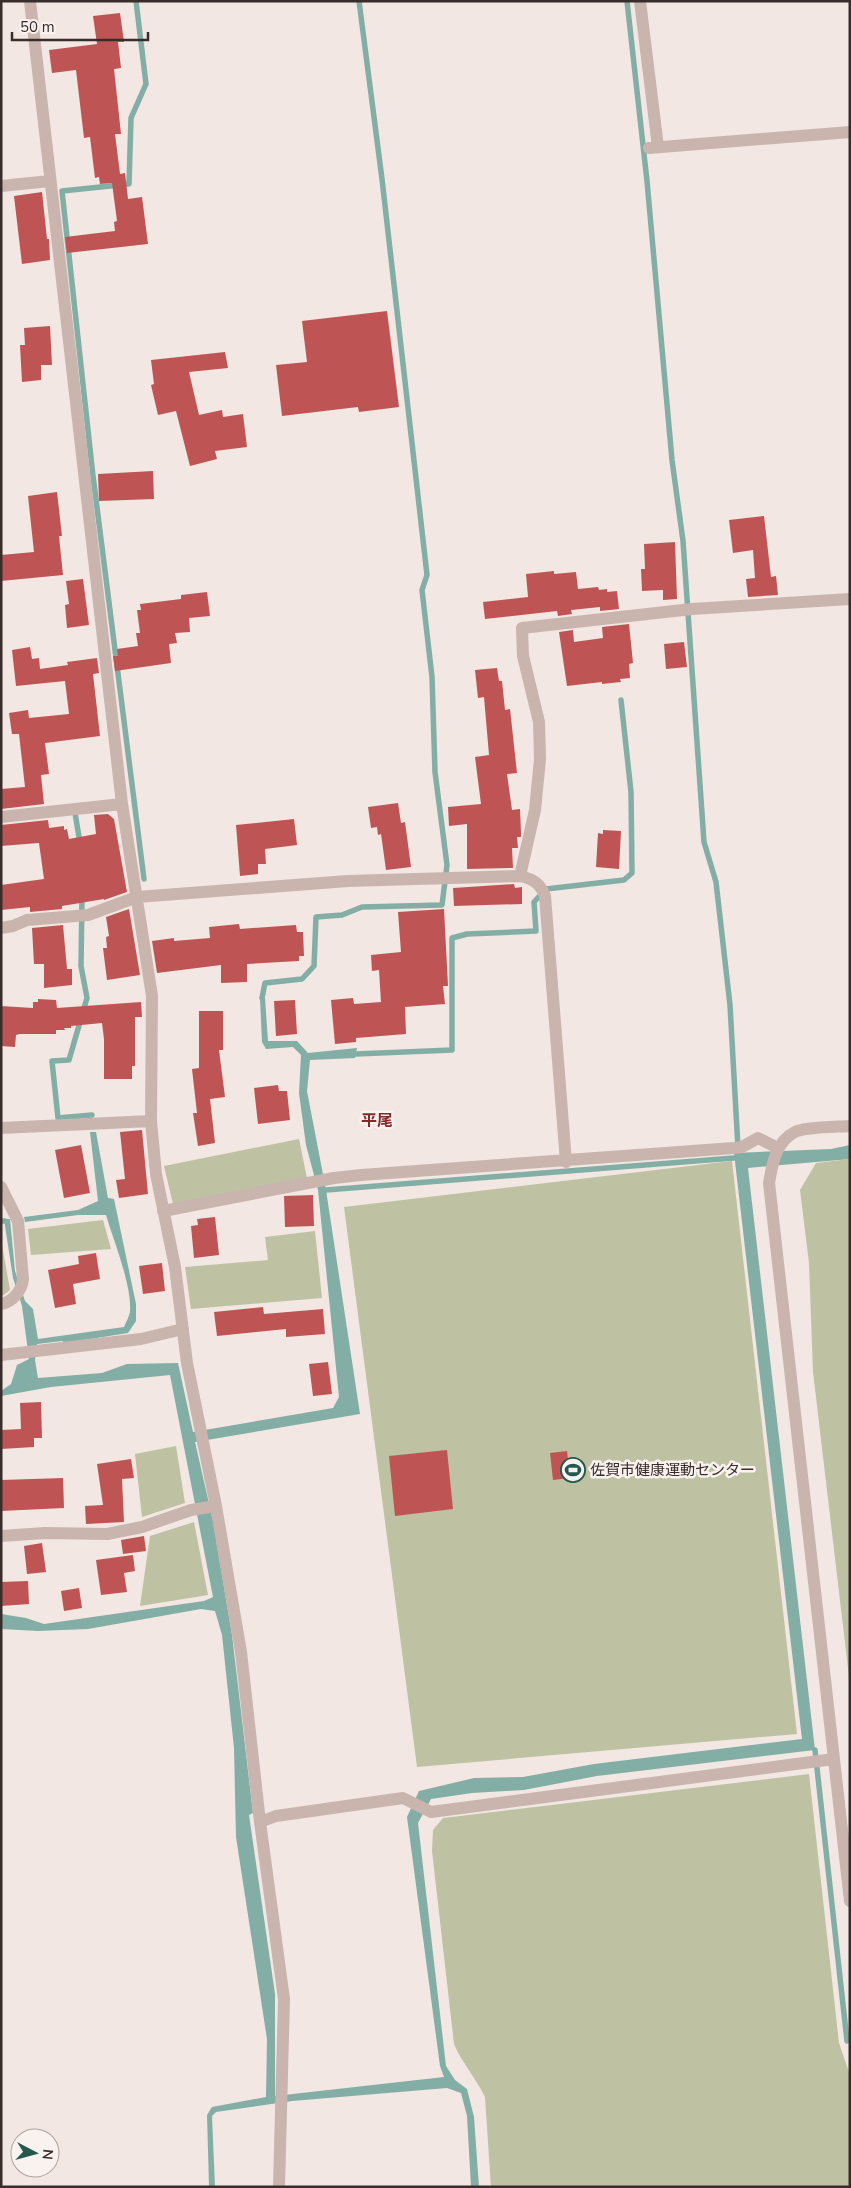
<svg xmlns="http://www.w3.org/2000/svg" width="851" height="2188" font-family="'Nunito Sans','Noto Sans JP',sans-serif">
<rect width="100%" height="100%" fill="#f2e7e2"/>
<path fill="#bec1a2" d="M299 1139 307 1178 173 1204 164 1166Z
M850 1159V1685L813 1372 809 1263 800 1190 816 1163Z
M732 1161 797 1734 417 1767 344 1207Z
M103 1220 111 1249 31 1255 28 1229Z
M315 1231 322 1298 191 1309 185 1267 268 1260 265 1237Z
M1 1239 10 1290 1 1297Z
M176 1446 185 1503 142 1517 135 1454Z
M194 1522 208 1595 140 1606 150 1536Z
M809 1774 839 2043 850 2075V2187H491L485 2097C476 2078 462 2063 454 2044L432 1851 433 1830 443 1818Z"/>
<path fill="#82aea5" d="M260 998H265L268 1041H297L308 1053 357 1048 355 1058 310 1060 307 1091 326 1190 360 1414 195 1442 213 1521 232 1635 253 1813 249 1815 275 1994V2096L444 2077 440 2066 407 1817 419 1791 474 1778 523 1777 594 1764 802 1739 734 1153 831 1149 850 1145V1159L748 1168 815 1750 597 1776 524 1790 472 1793 431 1799 418 1823 446 2066 455 2080 467 2089 474 2117 479 2187H471L467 2116 461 2093 447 2088 292 2101 216 2112 212 2116 215 2187H209L207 2115 212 2107 266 2097 267 2039 236 1837 234 1748 222 1635 215 1611 201 1609 88 1629 38 1631 1 1629V1614L26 1618 44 1624 204 1601 213 1597 170 1375 51 1387 1 1396V1391L11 1384 17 1365 29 1359 22 1306 13 1278 4 1219H10L15 1271 25 1301 33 1309 38 1339 124 1327C126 1322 129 1317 130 1312 132 1285 114 1242 106 1215H78L25 1222 24 1217 78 1210 98 1201 90 1132H96L108 1198 114 1199 136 1304V1321L128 1333 65 1343 62 1341 37 1344 35 1360 38 1378 102 1373 127 1364 178 1363 193 1432 333 1408 339 1397 318 1190 306 1145 299 1093 301 1055 293 1047 266 1049 262 1042Z"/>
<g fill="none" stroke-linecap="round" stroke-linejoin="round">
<path stroke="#82aea5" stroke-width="5.5" d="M136 1 146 84 131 118 129 184 62 191 93 476 144 879
M627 1 647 181 672 460 683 541 704 842 716 882 730 1005 738 1148
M75 813 80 843
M82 897 81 966 87 998 69 1060 52 1061 58 1118 92 1115
M262 998 265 983 302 979 314 966 316 917 342 915 362 907 442 905 447 865 435 772 432 677 422 590 427 575 382 179 359 1
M356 1054 452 1050V938L467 934 536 931 534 902 546 889 624 880 632 873 631 792 621 700
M326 1190 734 1158
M1 1221H5
M815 1750 847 2041"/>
</g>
<path fill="#be5554" d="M120 13 124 42H118L121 68 114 69 121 134H115L120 174 125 173 128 199 142 197 148 244 67 253 65 237 115 231 114 222 117 221 112 183 100 184 99 177 95 178 90 137 84 138 76 70 52 73 49 50 97 44 93 16Z
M42 192 47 239H49L50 260 22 264 14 196Z
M387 311 399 407 359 412 358 407 282 416 276 365 307 362 302 321Z
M50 326 52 365H41V380L22 382 20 345H25L24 328Z
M225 352 228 368 189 372 199 415 222 410 223 417 243 414 247 447 215 451 217 459 190 466 176 411 158 415 151 385 154 384 151 360Z
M153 471 154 499 99 501 98 474Z
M57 492 62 536H59L63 575 1 581V555L34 552 28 496Z
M764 516 771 577 776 576 778 595 748 597 746 579 755 578 753 550 733 553 729 520Z
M675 542 677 599 663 600V590L642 591 641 569H645L644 544Z
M554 571V574L576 572 578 589 598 587 599 590 607 589V592L617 591 619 609 600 611V607L571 610 572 614 558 616 557 611 485 619 483 602 528 597 526 574Z
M83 579 89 625 67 628 65 605 69 604 66 581Z
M207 592 210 616 189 618 190 632 175 633 177 643 169 644 171 663 115 671 113 656H118L117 649 138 646 136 633H140L137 610H141L140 604 181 599V595Z
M629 624 633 663 629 664 630 678 620 679 621 682 602 684V682L567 686 559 632 573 630 574 642 603 638 602 627Z
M684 642 687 667 666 669 664 644Z
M30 647 32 659 39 658 40 669 68 665 67 662 97 658 99 673 93 674 100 736 45 743 49 774 41 775 44 804 1 809V789L25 787 19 734H12L9 713 28 710 29 718 69 714 65 681 16 686 12 650Z
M497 668 499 681H502L505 710 510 709 517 773 507 774 512 810 520 809 521 833V837H517L518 848H512L513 868 467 869V824L449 826 448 807 481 804 475 757 489 755 484 697 478 698 475 670Z
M398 803 401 823 405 822 411 867 386 870 381 834 378 835 377 827 371 828 368 807Z
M108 814 114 819 127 892 104 900V899L62 906V909L30 912V907L1 910V885L44 879 39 843 1 846V825L48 820 49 828 64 826V830L67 829 69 839 96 834 94 815Z
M294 819 297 845 265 849 266 864H258V874L240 876 236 825Z
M603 830 621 831 619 869 596 867 598 833 603 834Z
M514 884 515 888 522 887V904L454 906 453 888Z
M129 909 140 975 107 980 103 948H107L106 937 109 936 106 917Z
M444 909 448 986H443L445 1004 405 1007 406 1034 356 1038V1042L335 1044 331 1000 353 998 354 1004 381 1002 379 970 372 971 371 955 401 952 398 912Z
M239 924 240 929 296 925 297 932H303L304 956H299V961L247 964V982L221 983V965L157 973 152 941 174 938V941L210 938 209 927Z
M63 925 67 969H72V985L44 988V964H34L32 928Z
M38 999 56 1000 57 1008 141 1002 142 1017H135V1066H132V1079H104V1039L102 1023 71 1026V1028H64L65 1030H56V1034H20L16 1035 15 1047 1 1046V1006L33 1008V1002H38Z
M295 1000 297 1034 276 1036 274 1001Z
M199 1011H223V1050H219L225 1097 210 1099 215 1143 198 1146 193 1113H197L192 1069 199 1068Z
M278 1085 279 1091H287L290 1120 258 1124 254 1088Z
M142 1130 148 1194 119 1198 116 1180 125 1179 120 1132Z
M81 1145 90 1193 64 1198 55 1150Z
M313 1195 314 1226 285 1227 284 1196Z
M215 1217 219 1255 194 1258 191 1226 198 1225 197 1219Z
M96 1253 100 1279 73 1284 76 1304 55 1308 48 1270 79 1264 78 1256Z
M162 1263 165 1291 143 1294 139 1266Z
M263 1307 264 1314 323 1309 325 1334 286 1337V1329L217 1336 214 1312Z
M328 1362 332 1394 313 1396 309 1364Z
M41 1402 42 1438H34V1447L1 1449V1430L21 1429 20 1403Z
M447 1450 453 1509 395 1516 389 1456Z
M567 1451 570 1478 553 1480 550 1453Z
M131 1459 134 1478 122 1479 124 1522 86 1524 85 1506 103 1505 97 1464Z
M63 1478 64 1508 1 1511V1480Z
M144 1536 146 1551 123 1554 121 1540Z
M42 1543 46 1572 27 1574 24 1546Z
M133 1555 135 1571 124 1573 127 1592 101 1595 96 1560Z
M28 1581 29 1604 1 1606V1582Z
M79 1588 82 1608 64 1611 61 1591Z"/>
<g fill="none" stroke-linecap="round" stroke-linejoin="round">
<path stroke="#cab4ae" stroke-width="12" d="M30 1 122 804 152 996 151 1121 156 1174 175 1267 187 1363 216 1506 241 1652 260 1822 284 1999 279 2187
M640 1 658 147
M649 148 850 132
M1 186 50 181
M1 817 122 804
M520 876C533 879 540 883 545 896L566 1162
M1 928 13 926 27 920 88 915 137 897 348 881 520 876 535 810 540 759 539 722 523 656 522 628 692 609 850 599
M850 1126C837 1127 805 1127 795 1132 776 1141 772 1165 769 1183L850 1901
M1 1128 151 1121
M1 1187 18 1221 23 1279C22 1290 13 1302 1 1304
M163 1211 334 1178 361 1175 734 1148 742 1147 758 1138 778 1148
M1 1355 141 1339 183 1329
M1 1536 45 1533 107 1534 142 1527 191 1510 216 1506
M260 1822 276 1816 403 1798 431 1812 834 1759"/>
</g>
<defs>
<symbol id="stadium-ring" viewBox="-11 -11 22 22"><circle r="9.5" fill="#faf2ee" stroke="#24584f" stroke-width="1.5"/><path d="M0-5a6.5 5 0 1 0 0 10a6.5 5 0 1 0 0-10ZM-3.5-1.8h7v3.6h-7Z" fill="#24584f"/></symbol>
</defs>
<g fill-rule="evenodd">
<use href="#stadium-ring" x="559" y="1456" width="28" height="28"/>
</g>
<g text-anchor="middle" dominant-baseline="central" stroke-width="5" stroke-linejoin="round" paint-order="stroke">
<g font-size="15" fill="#392d2c" stroke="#faf2ee" text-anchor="start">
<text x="590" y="1470">佐賀市健康運動センター</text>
</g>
<g font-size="16" font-weight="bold" fill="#832a2a" stroke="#faf2ee">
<text x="377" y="1121">平尾</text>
</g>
</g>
<rect width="851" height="2188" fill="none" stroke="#392d2c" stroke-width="5"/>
<g transform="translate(35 2153) rotate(96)"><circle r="24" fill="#faf2ee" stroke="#ada3a0"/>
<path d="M0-4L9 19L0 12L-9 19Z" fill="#24584f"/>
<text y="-8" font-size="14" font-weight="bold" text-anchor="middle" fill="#392d2c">N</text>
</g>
<path d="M12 32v8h136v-8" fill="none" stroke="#392d2c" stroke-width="2.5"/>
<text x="20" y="32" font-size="15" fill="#392d2c" stroke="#faf2ee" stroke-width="4" paint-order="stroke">50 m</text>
</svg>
